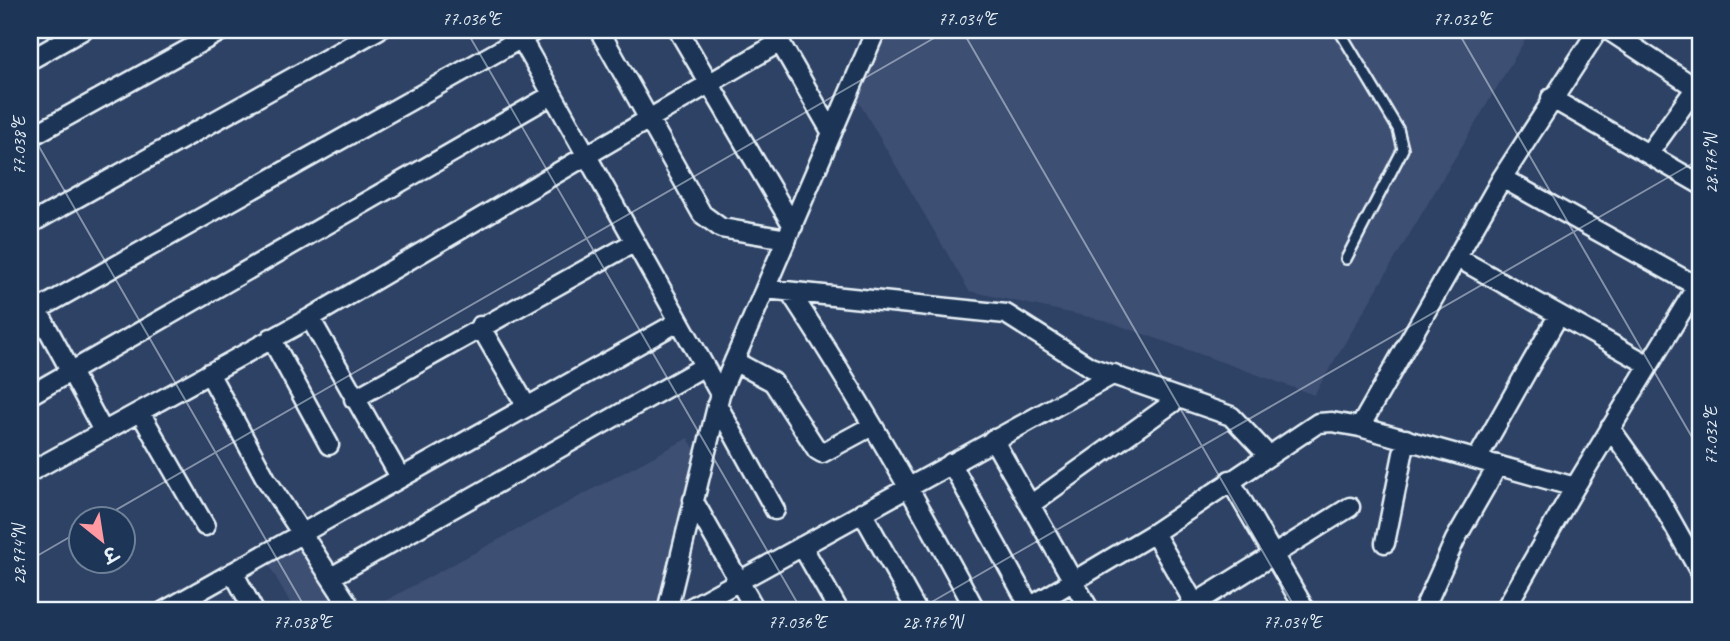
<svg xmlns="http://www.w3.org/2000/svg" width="1730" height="641" font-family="Caveat,'Playpen Sans Deva',sans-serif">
<rect width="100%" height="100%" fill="#2e4265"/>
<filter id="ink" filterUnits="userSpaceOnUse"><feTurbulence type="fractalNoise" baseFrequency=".0143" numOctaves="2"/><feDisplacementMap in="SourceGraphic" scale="14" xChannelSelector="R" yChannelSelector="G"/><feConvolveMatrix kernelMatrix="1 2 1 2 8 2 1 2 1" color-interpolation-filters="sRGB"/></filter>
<g filter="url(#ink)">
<path fill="#3d4f73" d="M886 30H1531L1314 395 1107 321 969 291 857 99Z
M688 438 697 453 658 611H366Z
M304 538 345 611H295L265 558Z"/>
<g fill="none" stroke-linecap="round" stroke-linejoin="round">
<defs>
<path id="lane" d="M1151 30H1165
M1339 30 1398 129 1403 149 1346 259
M958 31V30"/>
<path id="street" d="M599 30 702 214 721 228 787 239
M678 30 793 226
M773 30 832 133
M1608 30 1696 88
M517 31 720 394
M30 60 83 30
M1551 98 1700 184
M30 137 223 30
M1649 153 1700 82
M1502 178 1700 288
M30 224 378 30
M1456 257 1649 365
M766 289 1006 314 1090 367 1231 416 1267 454
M790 292C858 395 918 502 976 611
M30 296 103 431
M30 314 536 30
M310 318 400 477
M480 326 527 407
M271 338 329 445
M734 361 773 382 817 450 822 453 872 426
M209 373 266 479 348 604
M30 395 552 95
M354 399 633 243
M717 404 775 510
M140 412 205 526
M1360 427 1502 178 1598 30
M1610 428 1654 490 1700 572
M993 439 1090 611
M1477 459 1558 316
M951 463 1030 607
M30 472 310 318 780 42
M1230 480 1306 611
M693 500 756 611
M1030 505 1178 399
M862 512 917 611
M1154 533 1199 611
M1385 543 1406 439
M802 546 839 611
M233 572 254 611
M331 577 703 367
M164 611 678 322
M667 611 720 394 876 30
M685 611 1114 374
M1023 611 1154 533 1318 423 1332 422 1360 427 1575 487
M1183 611 1350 507
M1423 611 1455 540 1498 465
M1504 611 1575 487 1700 281"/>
</defs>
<use href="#lane" stroke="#e8f1f8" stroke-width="14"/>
<use href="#street" stroke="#e8f1f8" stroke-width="23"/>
<use href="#lane" stroke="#1d3557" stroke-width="9"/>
<use href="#street" stroke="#1d3557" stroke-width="18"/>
</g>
</g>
<path fill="none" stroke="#e8f1f8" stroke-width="2" stroke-opacity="0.45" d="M466 30 802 611M962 30 1297 611M1457 30 1700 451M30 131 307 611M102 518 948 30M30 560 80 531M916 611 1700 159"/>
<rect width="1730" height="641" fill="none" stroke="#1d3557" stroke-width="77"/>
<g transform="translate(102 540) rotate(150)"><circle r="33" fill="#1d3557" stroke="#6e8097" stroke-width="2"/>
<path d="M0-5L12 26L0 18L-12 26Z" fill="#ff9aa2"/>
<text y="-10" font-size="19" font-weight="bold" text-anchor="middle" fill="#e8f1f8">उ</text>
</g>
<rect x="38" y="38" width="1654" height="564" fill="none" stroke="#e8f1f8" stroke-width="2.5"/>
<g font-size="18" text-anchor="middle" fill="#e8f1f8">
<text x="471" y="25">77.036°E</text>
<text x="967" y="25">77.034°E</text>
<text x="1462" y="25">77.032°E</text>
<text transform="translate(19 146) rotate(-90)" y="6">77.038°E</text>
<text transform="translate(1711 164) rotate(-90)" y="6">28.976°N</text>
<text transform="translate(1711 436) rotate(-90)" y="6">77.032°E</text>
<text transform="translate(19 555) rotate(-90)" y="6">28.974°N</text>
<text x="302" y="628">77.038°E</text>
<text x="797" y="628">77.036°E</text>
<text x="932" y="628">28.976°N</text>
<text x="1292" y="628">77.034°E</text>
</g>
</svg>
